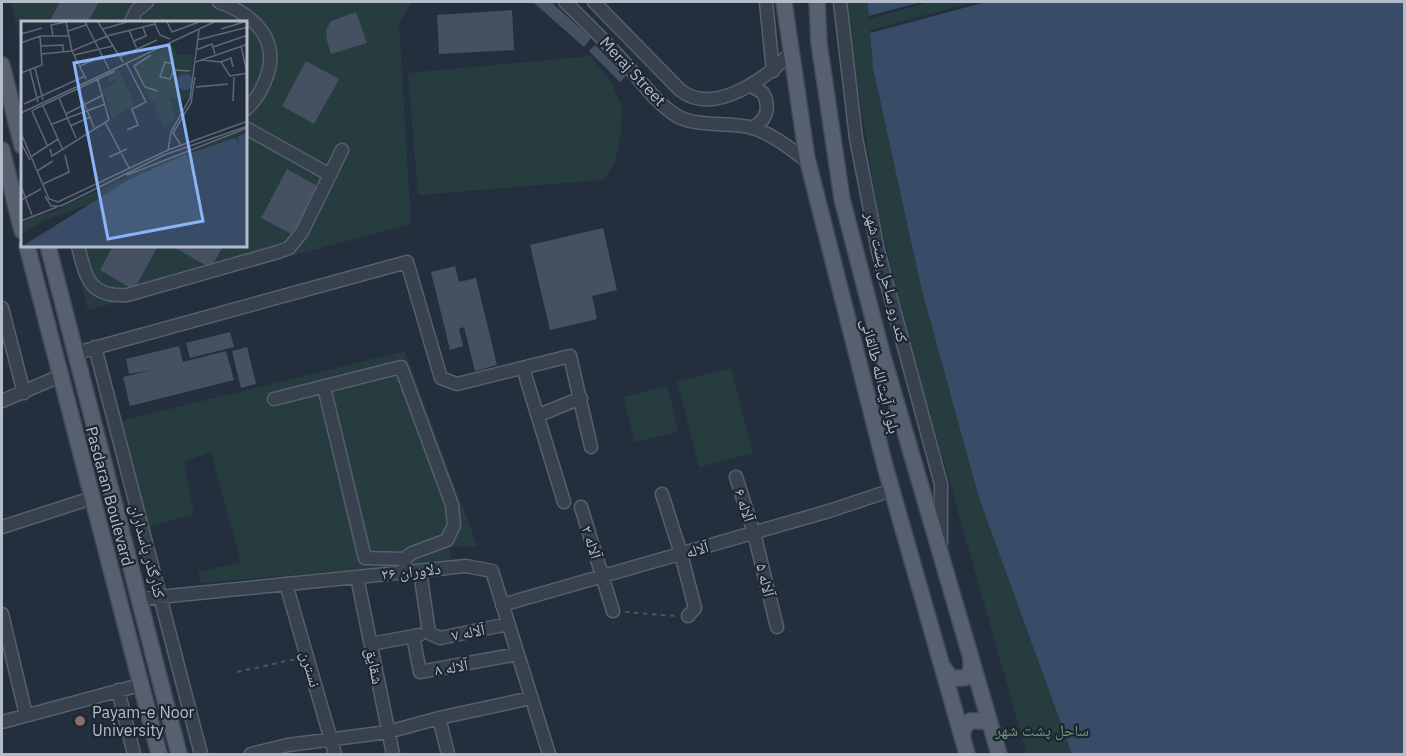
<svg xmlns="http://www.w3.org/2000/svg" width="1406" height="756" font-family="'IBM Plex Sans','Noto Naskh Arabic',sans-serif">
<rect width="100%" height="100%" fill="#242f3e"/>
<path fill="#263c3f" d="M11 2H412L399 22 411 224 88 310 72 246H246V22H22V48Z
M847 2H867L869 16 922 2H985L870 33 873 68 921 287 979 498 1072 754H1027L905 325 877 208 849 28Z
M591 56 612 84 622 106 621 132 615 162 604 180 418 195 408 73Z
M405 351 477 546 449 547 451 561 201 583 198 572 241 562 211 452 184 461 194 514 141 529 121 421Z
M731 368 753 453 699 467 677 382Z
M668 386 678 432 634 442 624 397Z"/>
<path fill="#394c67" d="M867 2H922L869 16Z
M985 2H1404V754H1072L979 498 921 287 873 68 870 33Z"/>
<path fill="#242f3e" d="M922 2H925L923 4 869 19V16Z
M974 2H985L870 33V30Z"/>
<path fill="#455162" d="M60 2H99L88 22H49Z
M533 2H551L591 38 584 47Z
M512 10 514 50 439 54 437 15Z
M356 12 367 43 331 54 327 41 326 30 331 21Z
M595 45 626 76 620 82 589 51Z
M306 61 339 79 314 124 282 106Z
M287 169 321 188 295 236 261 218Z
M603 228 617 290 592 296 597 319 550 330 530 245Z
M113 246H158L134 290 100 270Z
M176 246H223L211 268 175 248Z
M455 266 459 282 476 278 497 365 475 371 464 327 459 329 463 346 450 350 431 272Z
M230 332 234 347 190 358 186 343Z
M179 346 183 362 226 351 234 380 130 406 123 377 152 370 129 374 126 359Z
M247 347 256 384 241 388 232 351Z"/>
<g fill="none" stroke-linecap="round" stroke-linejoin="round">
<defs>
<path id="minor" d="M219 2C255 15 282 41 265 81 261 91 254 102 246 109
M565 2C586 22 606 42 626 64 641 81 657 104 677 116 696 127 727 122 749 127 770 132 791 149 808 162
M594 2 680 90C714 117 766 78 791 53
M766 2 773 71
M840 2 856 138 878 251 941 484V543
M131 22 136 11 147 2
M750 85 763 93C771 108 766 122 751 128
M246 128 330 175
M78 246C86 278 89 297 127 295L278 252 289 248 302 232 342 150
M2 308 24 393
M95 347 201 754
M76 353 407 262 441 378 457 384 570 356 591 447
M523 368 564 502
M324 387 365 558 404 559
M274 399 401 367 452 505 454 525 447 540 412 553 404 559 406 572
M2 401 60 376
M539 415 581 398
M736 477 754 533 777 627
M662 494 681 554 695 608 688 616
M581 507 613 611
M2 527 92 498
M420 571 429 633
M357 577 393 754
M286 584 335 754
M139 599 466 566 492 571 549 754
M502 605 829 511 892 490
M2 614 26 715
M429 633 440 638 508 624
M413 636 420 672 518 654
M371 644 419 635
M118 690 134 754
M2 722 140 685
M251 754 288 745 388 732 439 718
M448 754 439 718 531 698"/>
<path id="major" d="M784 2 807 158 885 466 967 754
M817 2 819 43 842 199 882 353 999 754
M2 65 22 146
M2 150 22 231
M27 246 159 754
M48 246 179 754
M942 666 951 678H965L971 672V658
M962 736 965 726 970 721H985L990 725"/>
</defs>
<use href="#minor" stroke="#565f6c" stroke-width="15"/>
<use href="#major" stroke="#414a57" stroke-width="18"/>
<path stroke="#44595c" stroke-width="2" stroke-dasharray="4.5 4.5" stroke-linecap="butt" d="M625 612 676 616
M237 672 296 659"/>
<use href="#minor" stroke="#38414e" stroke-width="12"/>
<use href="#major" stroke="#56606e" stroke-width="15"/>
</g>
<circle fill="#8d6e63" stroke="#1d2633" stroke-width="2" cx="80" cy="721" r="6"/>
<g text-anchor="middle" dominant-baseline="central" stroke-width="4.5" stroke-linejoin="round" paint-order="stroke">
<g font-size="16" fill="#b4bcc9" stroke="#1d2633">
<text transform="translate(633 71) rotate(47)">Meraj Street</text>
<text transform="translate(887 277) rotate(76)">کند رو ساحل پشت شهر</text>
<text transform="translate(881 376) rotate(76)">بلوار آیت‌الله طالقانی</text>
<text transform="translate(110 496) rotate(75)">Pasdaran Boulevard</text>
<text transform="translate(745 505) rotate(72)">آلاله ۶</text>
<text transform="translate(592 542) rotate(72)">آلاله ۲</text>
<text transform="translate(697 549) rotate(-16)">آلاله</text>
<text transform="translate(148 551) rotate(75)">کنارگذر پاسداران</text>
<text transform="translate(411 571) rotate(-6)">دلاوران ۲۶</text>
<text transform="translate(766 580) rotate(76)">آلاله ۵</text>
<text transform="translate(468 632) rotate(-12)">آلاله ۷</text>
<text transform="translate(375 666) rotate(79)">شقایق</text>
<text transform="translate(451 667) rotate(-10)">آلاله ۸</text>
<text transform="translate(311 669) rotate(74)">نسترن</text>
</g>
<g font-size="16" fill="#b4bcc9" stroke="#1d2633" text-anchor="start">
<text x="92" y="712">Payam-e Noor<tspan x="92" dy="18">University</tspan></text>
</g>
<g font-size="16" fill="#6b9a76" stroke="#1d2633">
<text x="1042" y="730">ساحل پشت شهر</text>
</g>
</g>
<g transform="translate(21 21)">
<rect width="226" height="226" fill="#242f3e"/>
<path d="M151 24 156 34 172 33 171 66 167 79 148 76 155 99 142 105 133 81 142 78 130 81 111 42ZM98 49 114 83 91 97 80 63 83 68 96 61 94 58 88 61 85 54ZM226 108 216 116 218 123 214 118 167 133 173 149 165 134 160 135 75 179 73 175 74 181 20 201 0 213V202L22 191 27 193 129 145Z" fill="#263c3f"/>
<path d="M156 61a8 8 0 1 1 16 0a8 8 0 1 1-16 0ZM226 111V226H0L109 158 165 133 173 149 167 133 214 117 218 123 216 116Z" fill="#394c67"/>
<path fill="none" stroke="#5e6776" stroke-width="1.5" d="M45 1 51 30 65 58M64 1 88 48M77 1 102 41M133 1 139 14 149 18M146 1 151 11 178 1M82 8 106 1M200 8 223 1M108 9 116 28M47 10 65 4M0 13 21 7M32 15 30 4 45 1M176 19 227 6M113 20 125 15 122 6M0 22 19 15H48M20 25 42 24V31M220 25 226 52M192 26 227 14M175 29 191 23 194 33M20 33 51 30 86 15 134 3M53 34 92 25M130 34 113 45 124 66 137 70M99 36 136 19M181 39 200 41 209 55 227 52M175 41 227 23M200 41 210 37 212 46M105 42 125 81 111 88 117 104 106 109M59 45 81 35M14 47 22 79M9 49 17 81M153 49 149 58 139 56 144 41 152 43 153 49 169 50M0 52 21 44 19 15M175 66 207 63M56 67 69 96M38 77 55 117M212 80 213 56M3 83 64 55M22 85 42 129M14 88 94 50M14 88 11 90 26 124M0 92 193 1M45 93 82 74M84 101 108 147M31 103 84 83M49 105 69 96 73 107M0 112 28 178 37 181 147 129 227 100M0 122 9 139M160 124 152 112 170 82 174 56M29 128 31 135 88 99 76 56M147 129 150 111 169 77 178 9M11 135 37 118M88 136 106 128M16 150 32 140M106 154 226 107M22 163 48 151 44 134M0 165 11 194M24 175 30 185H40L143 134 227 105M0 179 20 168M0 200 36 186"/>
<path fill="#8ab4f8" fill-opacity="0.15" stroke="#8ab4f8" stroke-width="3" d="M148 24 182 200 87 218 53 42Z"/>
<rect width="226" height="226" fill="none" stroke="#b4bcc9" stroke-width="3"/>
</g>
<rect width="1406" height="756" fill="none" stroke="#b4bcc9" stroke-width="6"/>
</svg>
